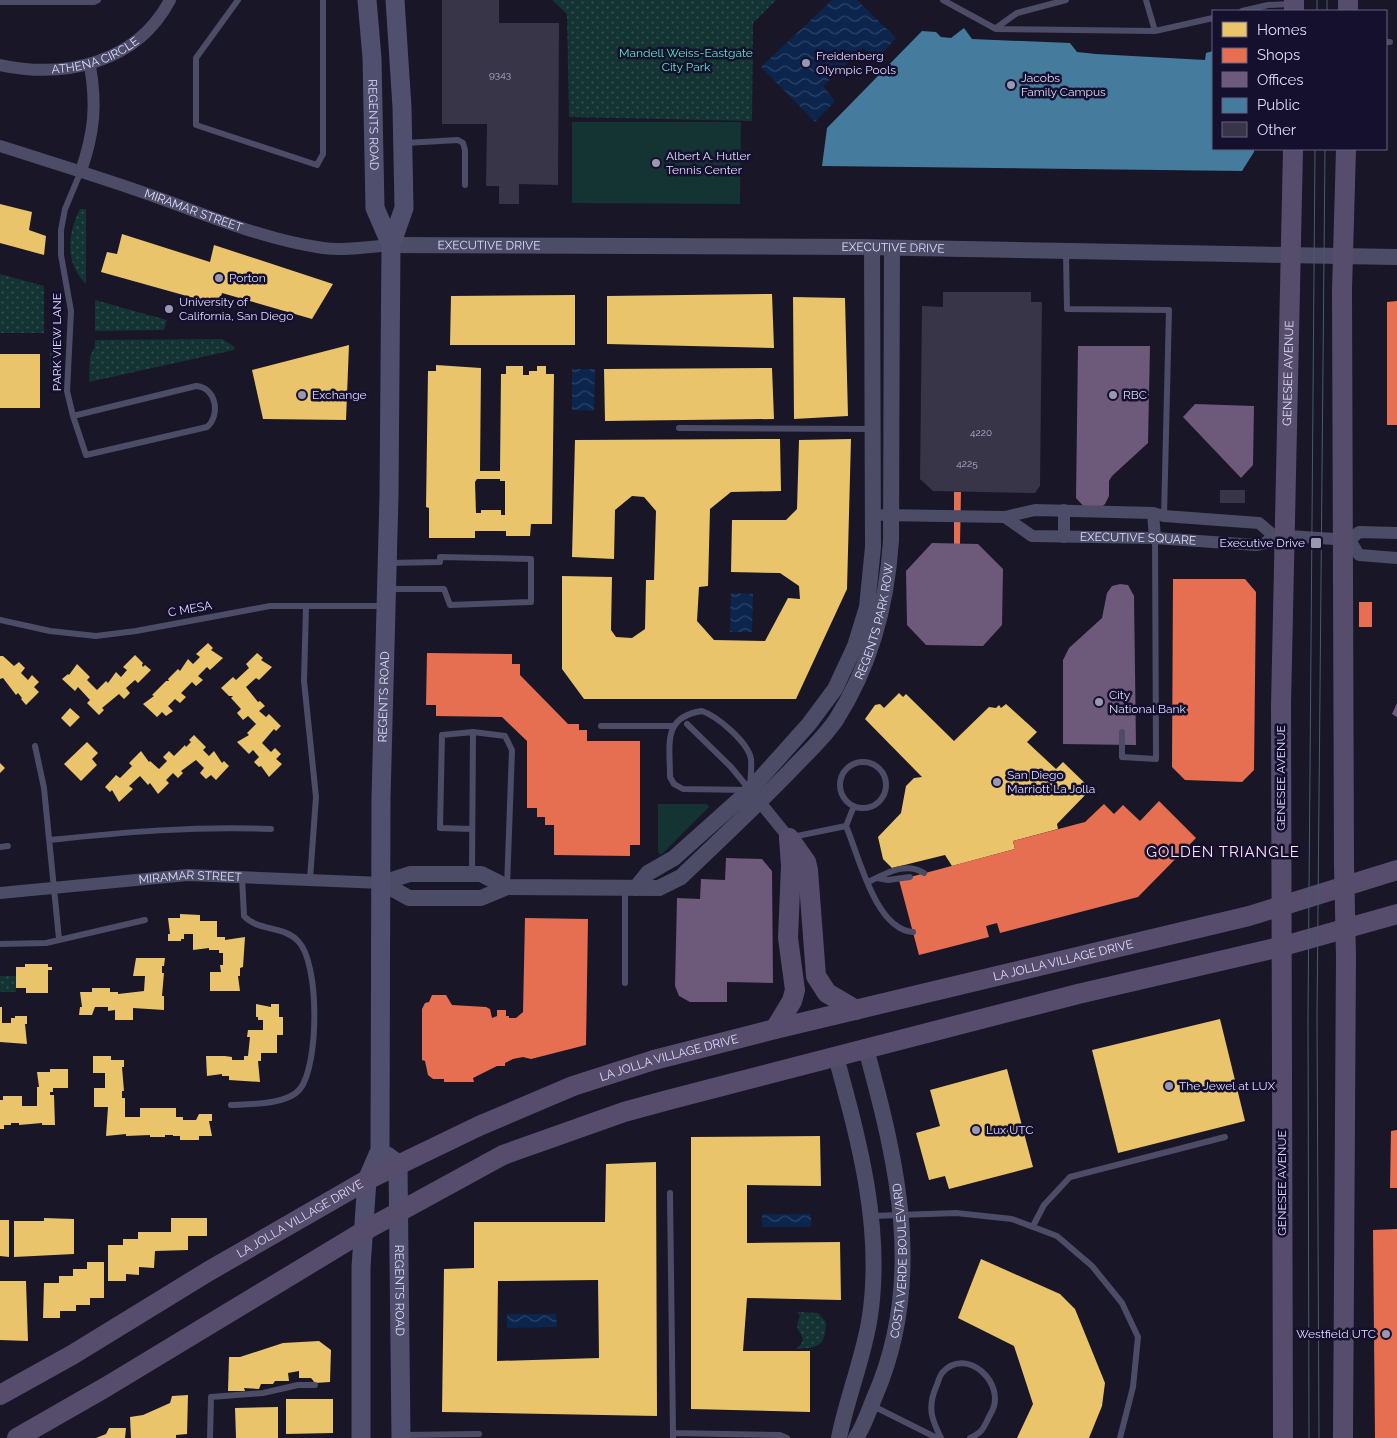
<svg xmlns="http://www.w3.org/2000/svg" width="1397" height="1438" font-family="Raleway,sans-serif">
<defs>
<pattern id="park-dots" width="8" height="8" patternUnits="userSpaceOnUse" patternTransform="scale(1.25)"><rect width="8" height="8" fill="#143333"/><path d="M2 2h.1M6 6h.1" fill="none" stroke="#365052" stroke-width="1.8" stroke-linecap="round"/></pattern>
<pattern id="water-waves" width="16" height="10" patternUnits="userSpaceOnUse" patternTransform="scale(1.25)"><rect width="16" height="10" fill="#0b254d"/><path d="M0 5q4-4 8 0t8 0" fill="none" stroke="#2e4468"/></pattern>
</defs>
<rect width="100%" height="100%" fill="#191627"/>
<path fill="#143333" d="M572 122H741L740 204 572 203Z
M658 804H707L709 807 661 855 658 852Z"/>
<path fill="url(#park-dots)" d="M552 0H776L753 23 752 121 569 117 567 14Z
M80 209H86V284C65 264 67 234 80 209Z
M0 274 44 286V333H0Z
M95 300 167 320 164 330 95 331Z
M222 339 235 347 234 350 89 382 90 356 95 347V340Z
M50 340H59L57 367 50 376Z
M0 976H16V992H0Z
M797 1312 818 1313 826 1322C826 1346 818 1348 797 1349L803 1341C801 1328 793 1332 800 1316Z"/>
<path fill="url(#water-waves)" d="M832 0H857L896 38 877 59 863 48 823 86 835 101 815 122 761 67Z
M572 369H595L594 411 572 410Z
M731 593 753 594 752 632H730Z
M762 1214H811V1227H762Z
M507 1314H556L557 1327 507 1328Z"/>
<path fill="#e9c46a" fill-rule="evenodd" d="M0 204 32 212 29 230 46 236 44 255 0 243Z
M122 234 210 262 214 245 333 284 312 319 222 293 219 305 101 272 107 252 117 254Z
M772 294 774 348 607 344V296Z
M575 295V345H450L451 296Z
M793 297 845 298 848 416 794 419Z
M349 345 346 420 263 419 252 370Z
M0 354H40V408H0Z
M436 365 481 368 480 471H500L501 374H506V366H523V375H529V371H537V366H546V374H554L552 524H531L530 536H506V531H475V538H429V508L426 507 428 371H436ZM477 479H500V481H505V515H501V510H481V513H476L475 482Z
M772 368 774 419 605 421 604 369Z
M780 439 781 491 731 492 710 509 708 586 699 587 697 621 714 640 765 641 788 598 800 599 799 586 780 573 731 572 732 520H786L797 509 799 440 851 439 847 589 796 699H584L562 669V576L612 577 611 630 616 637 632 638 645 629 646 580H654L656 511 644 497 632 496 615 510 614 559 572 557 575 440Z
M208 643 213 648 211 650 223 658 210 670 207 667 198 676 203 680 196 686 192 682 181 693 186 697 180 703 175 699 168 706 173 711 166 716 162 712 157 717 143 704 154 696 152 695 166 681H169L168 679 178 669 180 671 188 659 193 664 200 657 196 654Z
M257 653 263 658 261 660 272 667 259 680 256 678 246 687 258 702 260 701 265 706 259 711 266 717 269 714 281 726 276 731 274 729 262 743 271 752 275 748 281 754 276 759 282 764 269 777 261 766 259 767 254 762 259 757 253 750 249 754 237 742 249 735 247 733 256 724 248 716 243 720 237 713 241 709 231 698 233 696H229L221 688 233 677 236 680 249 668 246 664Z
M135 655 143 663 142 665 143 667 145 665 151 670 138 683 135 680 126 688 130 693 124 699 119 694 102 708 104 710 99 715 87 703 90 700 78 687 75 691 62 679 68 674 69 675 77 664 90 677 87 680 97 690 106 681 108 683 116 672 121 677 127 670 123 667Z
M0 656H3L14 666 19 662 25 668 21 673 28 680 32 675 39 682 34 687 39 692 26 705 21 699 22 698 18 693 16 695 3 678 0 679Z
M899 693 903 697 906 694 954 741 989 707 996 708 999 705 1001 708 1006 704 1037 732 1027 742 1056 769 1063 762 1091 789 1057 824 1058 829 1013 841 1015 849 952 866 945 855 892 868 883 859 878 837 901 813 906 786 914 778 922 777 865 719 875 705 880 704 884 708Z
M70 708 80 717 70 727 61 718Z
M194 735 206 747 203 750 209 756 214 751 222 763 224 761 229 766 216 780 211 775 206 779 200 773 204 768 196 760 181 771 183 773 178 778 173 773 166 780 169 783 158 794 150 783 148 785 140 776 129 786 133 789 119 802 112 790 110 792 105 787 116 775 120 778 132 766 129 763 141 751 149 762 150 761 159 769 167 761 163 757 169 751 174 756 185 745 186 747 191 742 189 740Z
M87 742 98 753 92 759 97 765 81 781 64 764Z
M0 763 5 768 0 773Z
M180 914 200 915V921H217V937H225V940L245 937 243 967 240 968V976H238L240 991H210V972H221L220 965H223V953H219V950H209V948L193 950V934H184V939H181V941H168V934H170L168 918H180Z
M136 958H165L164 966H162V973H164L162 996H164V1010L133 1008V1020H115V1010L108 1011V1007H95L92 1015H79L80 1007H82L80 992H92V988H110V992H118V994L144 991 145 976H133Z
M25 964H48V967H52V970H48V993H26V988H16V967H25Z
M256 1004 271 1007V1004H279V1017H283V1035H277V1053H261V1061H258L260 1082 229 1080V1076H222V1074L207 1076 206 1056H225L232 1057V1060H244V1056H248L250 1037H247L248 1030H263V1020H258V1017H256Z
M0 1007H2V1023H11V1018H15V1016H27V1024H25L27 1044 0 1042Z
M1220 1019 1245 1121 1118 1153 1092 1050Z
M93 1056H111V1060H124V1067H122L124 1091H122V1098H125V1117H140V1108H176V1117H183V1120H196L199 1114H212V1121H209L212 1136H199V1140H180V1136H173V1135H165V1137H150V1135L126 1136V1134L106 1136 108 1107H94V1088H105V1073H93Z
M50 1069H68V1088H53V1092H50V1095H54L55 1125H42V1123L19 1125V1123H11V1125H4V1129H0V1100H3V1096H22V1106H37V1087H39L37 1072H50Z
M1007 1069 1033 1167 949 1189 945 1176 929 1180 916 1133 940 1126 930 1090Z
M820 1136 821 1186 747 1185V1243L840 1242 841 1300 747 1298 743 1351H810V1412L691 1409V1137Z
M656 1162 657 1416 442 1412 444 1269 474 1268V1222H605L606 1164ZM598 1280 599 1358 497 1361 498 1281Z
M44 1218 74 1219V1254L14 1257V1221H44Z
M171 1218H207V1236H188V1250L155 1251 154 1268 139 1267V1275L126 1274V1281H108V1245H123V1239H138V1232H171Z
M0 1220H9V1257L0 1256Z
M981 1259 1060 1294 1075 1309 1105 1383 1102 1406 1089 1438H1017L1033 1404 1014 1346 958 1318Z
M87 1262H104V1298H90V1305H76V1311H60V1318H43L44 1283H59V1276H73V1269H87Z
M0 1281H26L28 1341 0 1340Z
M319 1341 331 1350 330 1382 315 1383 311 1378H299V1371L288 1373 289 1381H275L273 1384H261L259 1389 244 1388 245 1391H228L229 1357H240L283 1343Z
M188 1395 187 1434 176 1435V1438H131L130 1417 143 1415 170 1403 172 1396Z
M286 1399H333V1433L286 1434Z
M278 1407V1438H236L235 1408Z
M109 1428H126L125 1438H96L106 1434Z"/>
<path fill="#e76f51" d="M1397 301V425H1387V302Z
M954 492H961L960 544H954Z
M1173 579H1245L1256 592 1254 770 1242 782 1185 780 1172 767Z
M1359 602H1372V627H1359Z
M427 653 512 654V664H520V675L568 724H579V730H587V741H640V845H630V856L554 855V825H545V817H537V808H527V741L502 717 436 716V705H426Z
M1159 801 1196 838 1138 897 1000 933 997 923 986 926 989 937 919 955 899 880 1015 849 1013 841 1085 822 1104 804 1114 814 1123 805 1140 821Z
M525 918 588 919 586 1045 531 1059 523 1057 513 1059 505 1063V1066H497L473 1078 474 1082H444V1079H433L428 1075 425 1061 422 1060V1009L425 1003 429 1002 432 995H446L452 1005 486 1007 490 1009 492 1018 497 1016V1010H506V1016H509V1018H516L523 1012Z
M1397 1130V1188H1390L1391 1131Z
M1397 1229V1438H1375L1373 1230Z"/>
<path fill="#6d597a" d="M1078 346H1150L1148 443 1112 476 1109 481V496L1105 504 1099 509H1086L1076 498Z
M1195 404 1254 406 1253 465 1241 478 1183 417Z
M932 543 978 544 1003 569 1002 625 983 646 926 645 907 625 906 571Z
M1120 584 1128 585 1134 596 1136 745 1063 744V660L1069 648 1102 618 1107 593 1112 586Z
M1397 703V717L1392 714Z
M726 858 762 859 772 871 773 983 727 982V1002H690L679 996 675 986 677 898 700 899 701 879 725 880Z"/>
<path fill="#457b9d" d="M964 28 972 39 1070 43 1077 52 1096 54 1205 60 1206 53 1213 51V149H1254V152L1242 171 822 166 827 128 922 31 936 32 941 37 951 38Z"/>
<path fill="#383548" d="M442 0H499V23H559L558 185 519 184V204H499V186H486L487 124H442Z
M943 292H1031V302H1042L1040 486 1035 493 933 491 920 479 922 306 943 307Z
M1220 490H1245V503H1220Z"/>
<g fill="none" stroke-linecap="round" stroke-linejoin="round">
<path stroke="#4c4c67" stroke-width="6" d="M238 0 196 58V125L317 165 323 154V0
M943 0 996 29 1155 31 1213 18
M1146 0 1155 31
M0 2H94L98 0
M1242 11 1268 5 1290 4
M996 28 1017 13 1066 0
M1386 42H1390
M405 143 458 140 463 143 465 150V185
M1066 253 1067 309 1169 310 1164 516
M73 416 196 386C216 387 221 415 207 427L86 455 73 416 67 391 71 311 61 255V230L65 209 81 171
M679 428 873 429
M388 589H444L450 605 531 602V559L440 557V562L389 563
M306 606 304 681 316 797 310 879
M0 620 50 631 96 636 136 631 270 606H385
M702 711C717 716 748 742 751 759 752 769 750 781 750 790L683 789 674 784 670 777C670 744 662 717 702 711Z
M687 724 731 767 749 789
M601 726H673
M1122 732V757L1156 759 1155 538
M35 746 44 788 59 939
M840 785a23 23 0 1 1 46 0a23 23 0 1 1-46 0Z
M846 826 854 806
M472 829 440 828 442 735 473 732
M792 837 846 826C859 856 875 929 913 932
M50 840C125 832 195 826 271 829
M0 847 8 846
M472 873 473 732 505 736 512 750 507 887
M877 878 888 880 910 877
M868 882C885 874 905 861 924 873
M0 944 46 943 145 920
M625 983V889
M231 1105C250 1104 287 1105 300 1089 319 1065 320 963 298 941 283 925 259 932 244 916L242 877
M670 1193 673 1433
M872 1216 956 1213 1012 1219 1057 1236 1092 1266 1122 1303 1138 1337 1133 1387 1120 1438
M1033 1226 1044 1205 1070 1177 1225 1137
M873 1406 937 1438
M402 1435 479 1434
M210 1438 211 1397 263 1393 298 1385H315
M673 1438V1433L780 1435 787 1438
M941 1438C932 1420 927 1408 936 1387 938 1383 939 1377 942 1373 966 1345 1008 1384 991 1413 984 1426 984 1432 970 1438"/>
<g stroke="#4c4c67" stroke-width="12">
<path id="s1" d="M0 65C65 79 137 63 170 0"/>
<path id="s2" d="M0 146C53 163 107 179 159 198 212 217 266 240 323 248 345 251 368 247 391 245"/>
<path d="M81 171C94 133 97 106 90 66"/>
<path d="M1064 510V537"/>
<path d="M1153 513 1155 538"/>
<path d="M883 515 1005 517 1035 510 1153 513 1164 516 1259 523 1273 535"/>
<path id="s3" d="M1005 517 1032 536 1155 538 1256 545 1266 543 1273 535 1350 540 1359 532 1397 533"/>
<path d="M1350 540 1359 555 1397 558"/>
<path d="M754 795 789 838"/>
<path id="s4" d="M0 893 188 875 382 883"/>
</g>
<g stroke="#4c4c67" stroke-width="16">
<path id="s5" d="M391 245 859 247 1397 257"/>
<path id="s6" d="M382 883 410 874H481L507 887 659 888 681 877C718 842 755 807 790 771 806 754 823 739 836 720 871 665 887 605 891 540L892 248"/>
<path d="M382 883 409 898H481L507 887"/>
<path d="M636 888 648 873 674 858 750 790 809 724 835 689 855 646 867 607 873 547 872 248"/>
<path d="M836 1057C859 1141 883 1228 870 1316 864 1357 847 1397 839 1438"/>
<path id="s7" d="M856 1438C864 1426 869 1410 875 1396 925 1281 898 1165 866 1049"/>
</g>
<g stroke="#504f6d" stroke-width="19">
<path id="s8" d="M367 0 372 58 375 208 391 245"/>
<path id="s9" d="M387 1156 398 1164 401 1438"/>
<path id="s10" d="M361 1438V1267L367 1180 380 1150 381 798 389 495 391 245 404 208 402 107 395 0"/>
</g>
<g stroke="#554d6b" stroke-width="20">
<path d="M1294 11V0"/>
<path d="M1348 11V0"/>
<path d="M789 838 806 862 808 870 816 976 827 993 856 1010"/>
<path d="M775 1029 792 1001 795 990 788 938 791 866 789 838"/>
<path id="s11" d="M0 1395 72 1355 209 1271 367 1180 479 1126 573 1086 654 1060 775 1029 1249 916 1397 870"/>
<path d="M17 1438 106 1387 364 1231 503 1155 624 1112 668 1100 1078 994 1280 947 1397 914"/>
<path id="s12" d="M1283 1438 1281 706 1293 149"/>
<path d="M1343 1438 1346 957 1344 864 1342 290 1346 149"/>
</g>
<path stroke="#455c6f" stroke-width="1" d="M1317 11V0
M1327 11V0
M1309 1438 1308 1017 1315 149
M1319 1438 1317 1016 1325 149"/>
</g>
<g fill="#9a97b3" stroke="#14102d" stroke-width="2">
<circle cx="806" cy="63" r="5"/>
<circle cx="1011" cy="85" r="5"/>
<circle cx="656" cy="163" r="5"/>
<circle cx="219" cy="278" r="5"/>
<circle cx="169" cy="309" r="5"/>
<circle cx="302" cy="395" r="5"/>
<circle cx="1113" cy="395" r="5"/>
<rect x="1310" y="537" width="12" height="12" rx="2.5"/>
<circle cx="1099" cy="702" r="5"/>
<circle cx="997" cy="782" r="5"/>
<circle cx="1169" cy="1086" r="5"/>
<circle cx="976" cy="1130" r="5"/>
<circle cx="1386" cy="1334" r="5"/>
</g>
<g text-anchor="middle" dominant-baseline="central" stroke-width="5" stroke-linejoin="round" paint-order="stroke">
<g font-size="10" fill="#b5b2d1">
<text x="500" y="74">9343</text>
<text x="981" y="432">4220</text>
<text x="967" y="463">4225</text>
</g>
<g font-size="12" fill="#dfdcff" stroke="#14102d">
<text stroke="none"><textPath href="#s1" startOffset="98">ATHENA CIRCLE</textPath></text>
<text stroke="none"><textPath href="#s8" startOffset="125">REGENTS ROAD</textPath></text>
<text stroke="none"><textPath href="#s2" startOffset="204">MIRAMAR STREET</textPath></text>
<text stroke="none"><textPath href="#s5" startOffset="98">EXECUTIVE DRIVE</textPath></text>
<text stroke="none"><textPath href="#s5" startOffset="502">EXECUTIVE DRIVE</textPath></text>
<text transform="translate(57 342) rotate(-90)">PARK VIEW LANE</text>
<text stroke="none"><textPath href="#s12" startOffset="1065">GENESEE AVENUE</textPath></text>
<text stroke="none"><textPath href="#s3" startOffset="139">EXECUTIVE SQUARE</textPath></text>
<text transform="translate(190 609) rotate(-10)">C MESA</text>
<text stroke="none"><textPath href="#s6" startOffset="634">REGENTS PARK ROW</textPath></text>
<text stroke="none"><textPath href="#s10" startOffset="744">REGENTS ROAD</textPath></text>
<text transform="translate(1281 778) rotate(-90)">GENESEE AVENUE</text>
<text stroke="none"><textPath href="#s4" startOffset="191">MIRAMAR STREET</textPath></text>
<text stroke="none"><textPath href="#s11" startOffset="1158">LA JOLLA VILLAGE DRIVE</textPath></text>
<text stroke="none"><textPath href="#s11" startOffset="752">LA JOLLA VILLAGE DRIVE</textPath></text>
<text transform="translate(1282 1183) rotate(-90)">GENESEE AVENUE</text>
<text stroke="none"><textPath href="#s11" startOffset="348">LA JOLLA VILLAGE DRIVE</textPath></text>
<text stroke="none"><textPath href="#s7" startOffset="185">COSTA VERDE BOULEVARD</textPath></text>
<text stroke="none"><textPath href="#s9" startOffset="140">REGENTS ROAD</textPath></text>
</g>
<g font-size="12" fill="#60e7c2" stroke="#14102d">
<text x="686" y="53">Mandell Weiss-Eastgate<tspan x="686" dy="14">City Park</tspan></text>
</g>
<g font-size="12" fill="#dfdcff" stroke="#14102d" text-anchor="start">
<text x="816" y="56">Freidenberg<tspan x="816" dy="14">Olympic Pools</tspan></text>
<text x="1021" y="78">Jacobs<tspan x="1021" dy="14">Family Campus</tspan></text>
<text x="666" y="156">Albert A. Hutler<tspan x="666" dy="14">Tennis Center</tspan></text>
<text x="229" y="278">Porton</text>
<text x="179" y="302">University of<tspan x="179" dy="14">California, San Diego</tspan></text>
<text x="312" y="395">Exchange</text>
<text x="1123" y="395">RBC</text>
<text x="1305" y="543" text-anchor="end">Executive Drive</text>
<text x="1109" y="695">City<tspan x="1109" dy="14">National Bank</tspan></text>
<text x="1007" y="775">San Diego<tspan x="1007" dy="14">Marriott La Jolla</tspan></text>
<text x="1179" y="1086">The Jewel at LUX</text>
<text x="986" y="1130">Lux UTC</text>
<text x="1376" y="1334" text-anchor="end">Westfield UTC</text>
</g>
<g font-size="15" letter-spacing="1" fill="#ffdef4" stroke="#14102d">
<text x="1223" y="852">GOLDEN TRIANGLE</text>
</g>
</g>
<rect x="1212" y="10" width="175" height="140" fill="#14102d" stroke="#656281"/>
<rect x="1222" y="22" width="25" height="15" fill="#e9c46a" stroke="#656281"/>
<text x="1257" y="35" font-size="15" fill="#dfdcff">Homes</text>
<rect x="1222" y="48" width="25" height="15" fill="#e76f51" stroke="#656281"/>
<text x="1257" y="60" font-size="15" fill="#dfdcff">Shops</text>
<rect x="1222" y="72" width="25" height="15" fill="#6d597a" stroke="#656281"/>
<text x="1257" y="85" font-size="15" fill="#dfdcff">Offices</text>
<rect x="1222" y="98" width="25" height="15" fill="#457b9d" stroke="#656281"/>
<text x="1257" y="110" font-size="15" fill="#dfdcff">Public</text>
<rect x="1222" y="122" width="25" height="15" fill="#383548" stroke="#656281"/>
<text x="1257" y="135" font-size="15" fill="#dfdcff">Other</text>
</svg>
